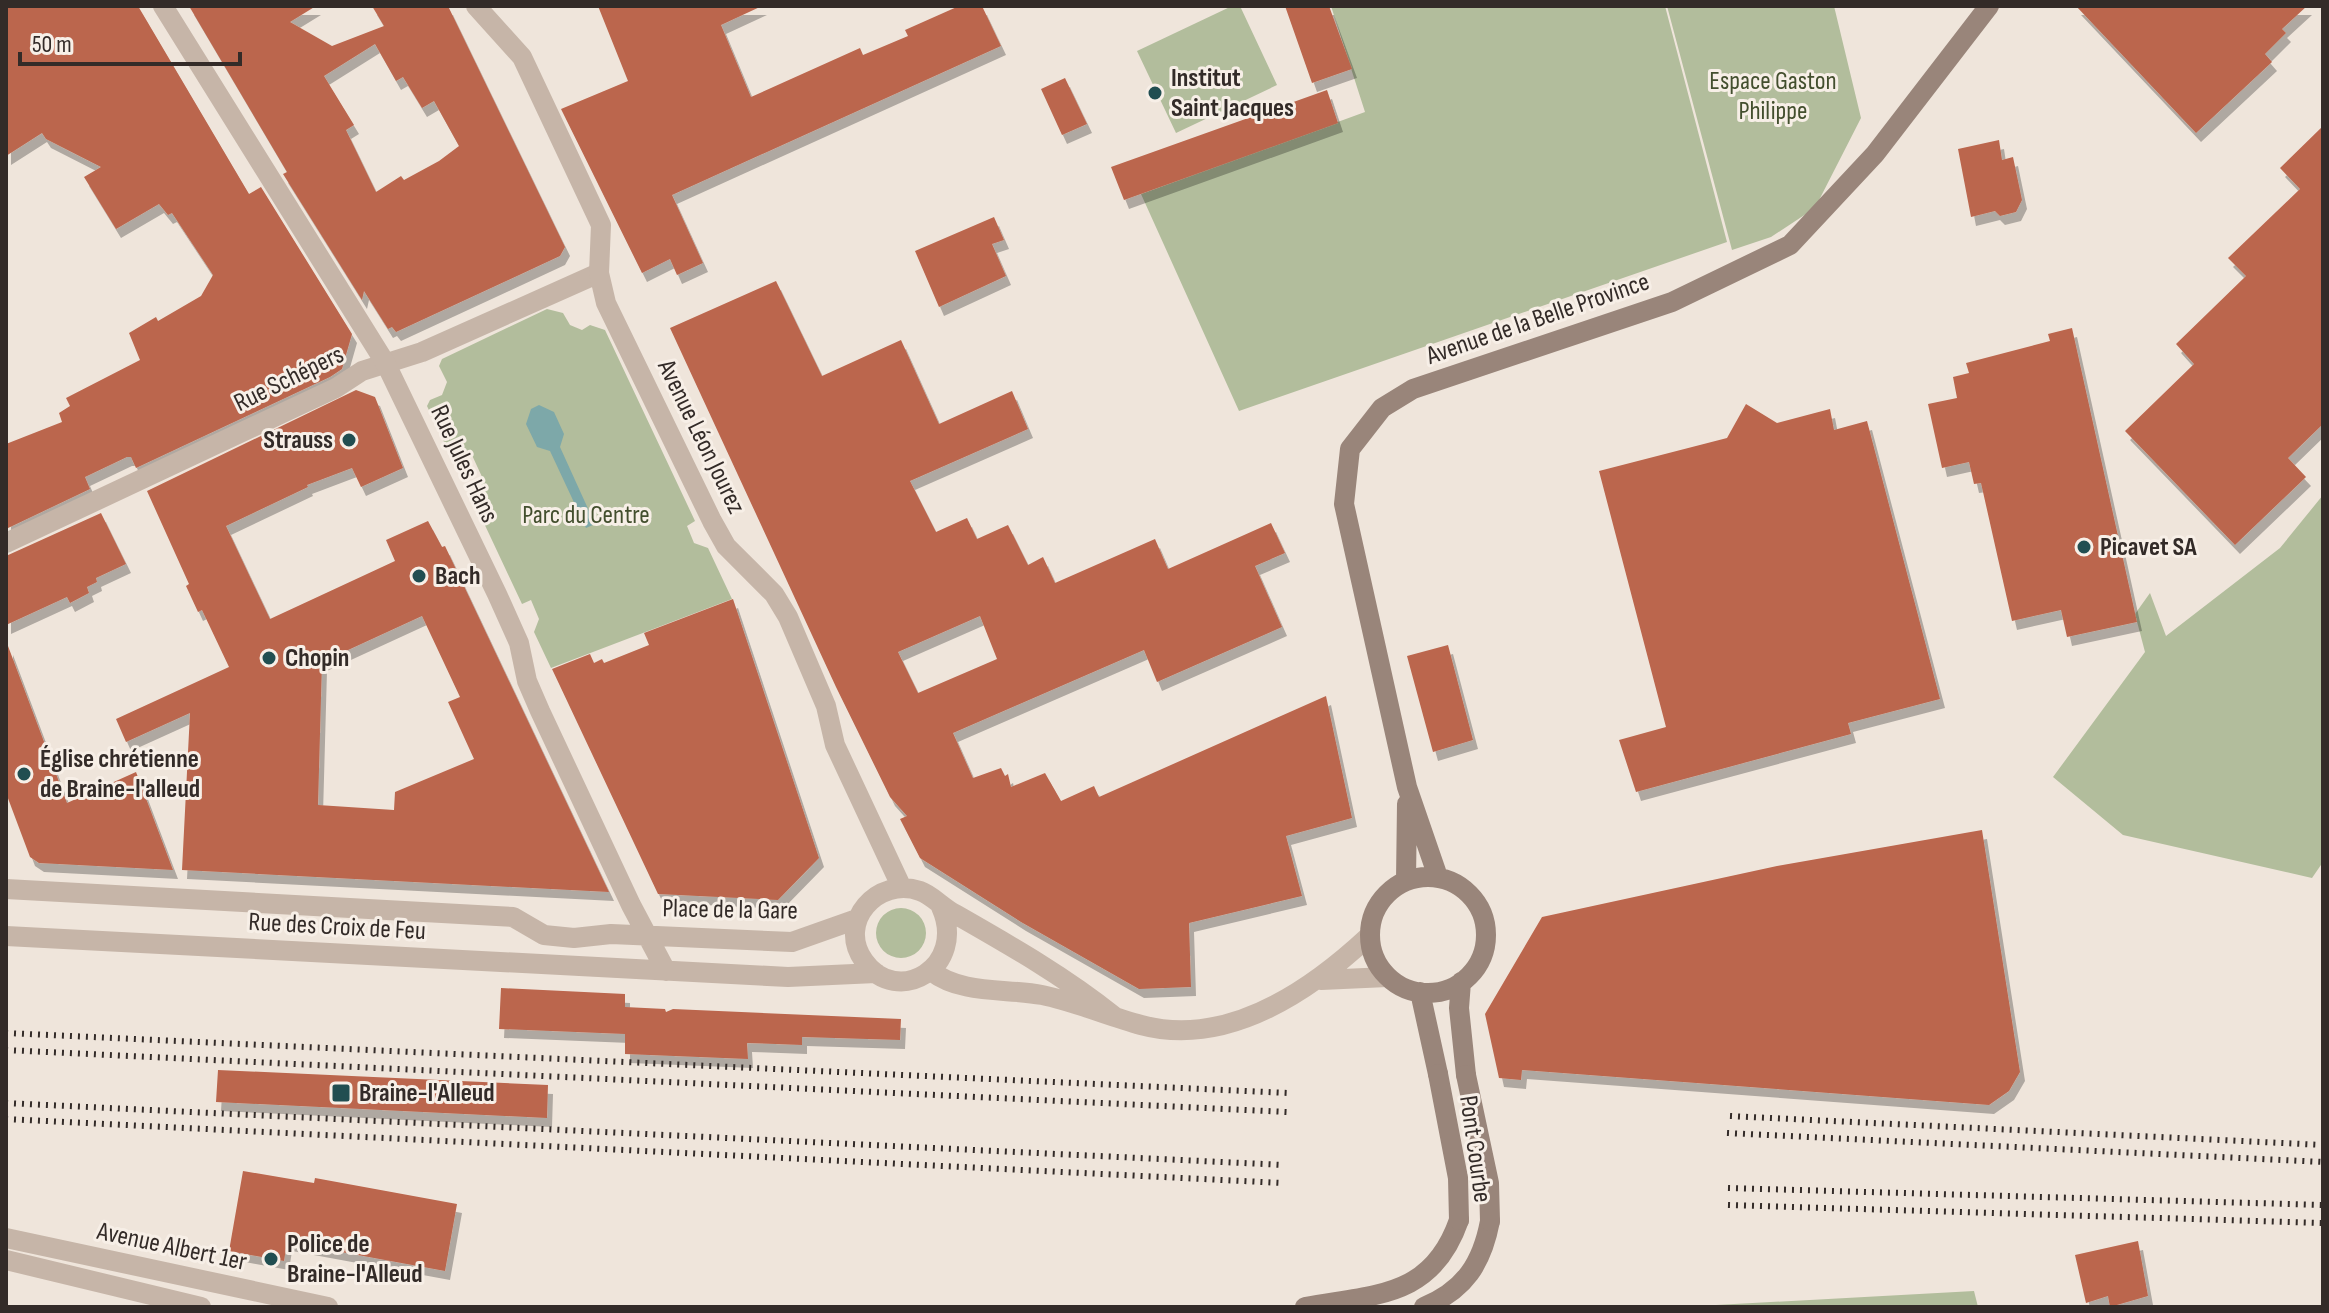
<svg xmlns="http://www.w3.org/2000/svg" width="2329" height="1313" font-family="'Sofia Sans Condensed',sans-serif">
<defs>
<filter id="shadow"><feDropShadow dx="5" dy="9" stdDeviation="0" flood-color="#0004"/></filter>
</defs>
<rect width="100%" height="100%" fill="#efe5db"/>
<path fill="#b2bd9c" d="M1232 6H1240L1277 85 1176 133 1137 51Z
M1331 6H1665L1727 242 1239 411 1141 194 1365 112Z
M1667 6H1834L1861 118 1815 208 1771 237 1732 250Z
M547 309 563 313 570 325 582 330 590 325 605 330 695 521 687 526 694 543 708 548 732 599 551 668 534 632 539 619 531 600 522 604 475 504 483 479 471 453 445 444 427 406 430 400 442 395 447 382 439 366 442 359Z
M2323 495V862L2312 878 2123 835 2053 777 2145 652 2135 614 2150 593 2166 636 2280 548Z
M876 933a25 25 0 1 1 50 0a25 25 0 1 1-50 0Z
M1974 1291 1978 1307H1679Z"/>
<path fill="#7da8a9" d="M539 405 554 412 564 434 560 447 595 524 586 528 550 451 537 447 526 424 531 409Z"/>
<path fill="#bb664d" fill-rule="evenodd" filter="url(#shadow)" d="M6 6H138L249 194 261 187 352 334 342 369 330 377 136 468 131 457H127L85 477 90 489 6 529V444L62 422 59 413 70 406 66 398 140 360 129 333 156 317 158 321 201 296 213 275 172 213 168 215 159 204 116 229 84 177 101 167 46 139 42 133 6 156Z
M189 6H316L290 22 332 46 384 26 372 6H448L565 247 560 256 396 332 392 327 388 329 364 291 362 300 283 174 287 172ZM375 44 396 81 403 77 422 108 434 101 459 146 439 161 404 180 401 176 376 192 346 130 354 125 324 76Z
M598 6H762L721 25 751 97 860 48 863 55 908 36 905 30 959 6H982L1001 46 672 195 703 263 677 275 670 259 642 273 561 109 628 81Z
M1285 6H1329L1352 69 1312 83Z
M2076 6H2307L2282 29 2286 33 2265 54 2272 62 2196 133Z
M1065 78 1087 124 1062 135 1041 89Z
M1327 90 1338 123 1124 200 1111 167Z
M2323 126V424L2288 458 2306 477 2235 545 2125 431 2194 364 2176 344 2246 276 2228 258 2300 189 2280 168Z
M1999 140 2002 160 2013 157 2022 200 2016 212 2000 216 1995 211 1971 217 1958 149Z
M994 217 1004 240 992 244 1006 276 939 307 915 251Z
M776 281 822 376 901 340 939 424 1012 391 1028 429 910 481 936 532 967 518 977 539 1008 525 1028 565 1043 557 1055 583 1155 539 1168 569 1271 523 1285 553 1255 566 1282 627 1157 682 1144 650 953 733 973 778 1001 768 1005 776 1008 774 1011 787 1045 773 1061 801 1094 786 1099 797 1326 696 1352 818 1286 836 1302 896 1189 923 1191 987 1139 989 1021 922 920 858 900 819 907 816 890 797 836 687 670 328ZM980 616 997 659 918 693 898 652Z
M2072 328 2137 622 2067 637 2061 610 2012 621 1981 483 1974 484 1969 462 1942 468 1928 404 1957 398 1953 377 1969 373 1966 363 2050 341 2048 334Z
M356 390 375 397 403 468 361 487 352 468 307 485 308 487 226 526 270 619 395 561 386 540 428 521 442 547 445 546 609 892 182 870 190 713 126 742 116 719 229 667 202 610 198 612 186 586 189 584 147 491ZM422 616 460 697 448 702 474 759 395 792 394 810 318 805 322 662Z
M1746 404 1777 423 1830 409 1834 430 1867 421 1940 699 1848 723 1851 734 1636 792 1619 740 1666 727 1599 471 1727 438Z
M101 513 126 564 96 578 97 582 87 587 89 593 70 603 67 597 6 625V556Z
M733 599 819 858 778 900 658 894 552 669 590 654 594 663 602 659 604 663 649 645 644 633Z
M1448 645 1473 740 1433 752 1407 656Z
M8 646 67 803 136 772 173 870 39 863 30 857 6 793Z
M1982 830 2020 1072 2009 1091 1989 1105 1522 1070 1521 1080 1499 1078 1485 1014 1542 917 1777 866Z
M501 988 625 994V1007L665 1009 666 1012 673 1009 901 1019 900 1040 802 1037V1045L747 1043 748 1059 625 1054V1034L499 1029Z
M218 1070 548 1085 547 1118 216 1102Z
M243 1171 314 1183 315 1178 457 1204 445 1271 287 1242 284 1261 229 1251Z
M2138 1241 2148 1296 2110 1307 2108 1296 2086 1303 2075 1255Z"/>
<g fill="none" stroke-linecap="round" stroke-linejoin="round">
<path stroke="#c6b5a8" stroke-width="20" d="M6 543 336 388 362 371 422 352 599 273"/>
<path stroke="#c6b5a8" stroke-width="20" d="M163 6 386 364 497 594 519 643 527 681 540 711 631 905 666 971
M476 6 522 57 601 225 599 273 606 303 712 521 726 546 774 594 788 617 826 706 835 745 901 886
M6 889 513 917 544 935 574 938 611 934 792 942 857 919
M941 907C968 967 897 1008 864 961 836 922 878 876 920 891 932 895 943 908 955 914 1011 946 1064 976 1114 1016
M6 936 788 977 876 973
M931 971C962 995 1006 988 1042 995 1076 1002 1108 1016 1141 1025 1227 1048 1310 991 1369 936
M1321 980 1387 977
M6 1238 328 1307
M6 1260 201 1307"/>
<path stroke="#99857a" stroke-width="20" d="M1370 935a58 58 0 1 1 116 0a58 58 0 1 1-116 0Z
M1438 877 1407 787 1344 504 1350 449 1382 408 1413 389 1672 302 1790 245 1875 154 1989 6
M1406 880 1407 804
M1461 982 1459 1008 1466 1075
M1420 992 1438 1074
M1305 1307C1376 1294 1432 1298 1459 1220
M1424 1307C1465 1290 1482 1263 1490 1221"/>
<path stroke="#332b28" stroke-width="6" stroke-dasharray="2 6" stroke-linecap="butt" d="M6 1033 1288 1093
M6 1050 1287 1112
M6 1103 1284 1165
M1730 1116 2323 1145
M6 1119 1282 1183
M1727 1133 2323 1162
M1728 1188 2323 1205
M1728 1205 2323 1223"/>
<path stroke="#99857a" stroke-width="20" d="M1438 1074 1458 1178 1459 1220
M1466 1075 1489 1183 1490 1221"/>
</g>
<g fill="#214e51" stroke="#f7efe7" stroke-width="3">
<circle cx="1155" cy="93" r="8"/>
<circle cx="349" cy="440" r="8"/>
<circle cx="2084" cy="547" r="8"/>
<circle cx="419" cy="576" r="8"/>
<circle cx="269" cy="658" r="8"/>
<circle cx="24" cy="774" r="8"/>
<rect x="331" y="1083" width="20" height="20" rx="4"/>
<circle cx="271" cy="1259" r="8"/>
</g>
<g text-anchor="middle" dominant-baseline="central" stroke-width="6" stroke-linejoin="round" paint-order="stroke">
<g font-size="26" font-weight="bold" fill="#332b28" stroke="#f7efe7" text-anchor="start">
<text x="1171" y="78">Institut<tspan x="1171" dy="30">Saint Jacques</tspan></text>
<text x="333" y="440" text-anchor="end">Strauss</text>
<text x="2100" y="547">Picavet SA</text>
<text x="435" y="576">Bach</text>
<text x="285" y="658">Chopin</text>
<text x="40" y="759">Église chrétienne<tspan x="40" dy="30">de Braine-l'alleud</tspan></text>
<text x="359" y="1093">Braine-l'Alleud</text>
<text x="287" y="1244">Police de<tspan x="287" dy="30">Braine-l'Alleud</tspan></text>
</g>
<g font-size="26" fill="#434f2e" stroke="#f7efe7">
<text x="1773" y="81">Espace Gaston<tspan x="1773" dy="30">Philippe</tspan></text>
<text x="586" y="515">Parc du Centre</text>
</g>
<g font-size="26" fill="#332b28" stroke="#f7efe7">
<text transform="translate(1538 319) rotate(-19)">Avenue de la Belle Province</text>
<text transform="translate(289 379) rotate(-26)">Rue Schépers</text>
<text transform="translate(701 437) rotate(64)">Avenue Léon Jourez</text>
<text transform="translate(464 464) rotate(65)">Rue Jules Hans</text>
<text transform="translate(730 910) rotate(1)">Place de la Gare</text>
<text transform="translate(337 927) rotate(3)">Rue des Croix de Feu</text>
<text transform="translate(1475 1149) rotate(82)">Pont Courbe</text>
<text transform="translate(172 1247) rotate(12)">Avenue Albert 1er</text>
</g>
</g>
<rect width="2329" height="1313" fill="none" stroke="#332b28" stroke-width="16"/>
<path d="M20 52v12h220v-12" fill="none" stroke="#332b28" stroke-width="4"/>
<text x="32" y="52" font-size="24" fill="#332b28" stroke="#f7efe7" stroke-width="6" paint-order="stroke">50 m</text>
</svg>
